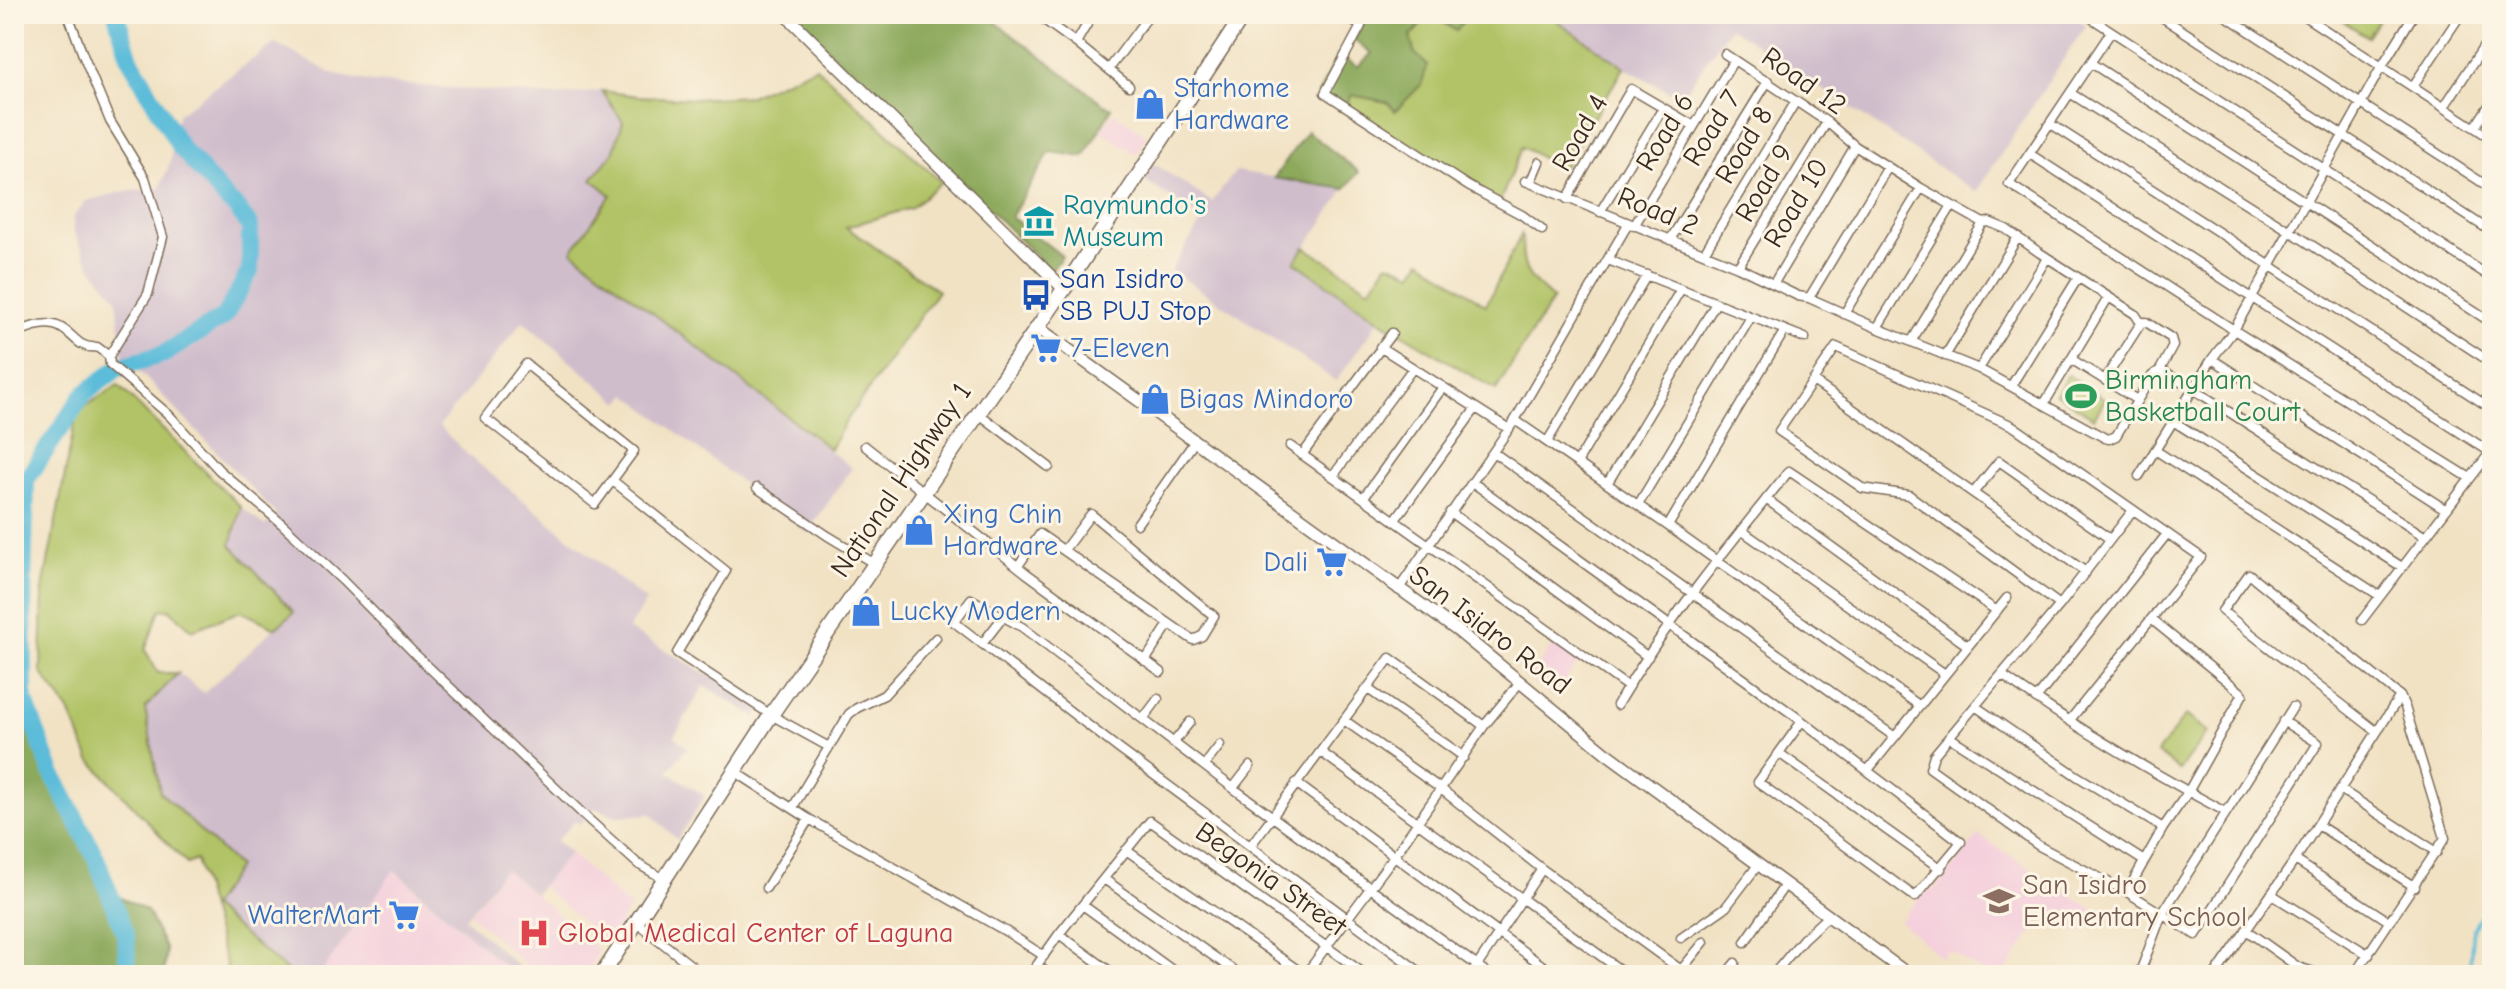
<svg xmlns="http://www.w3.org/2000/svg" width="2506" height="989" font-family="'Comic Neue',sans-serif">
<rect width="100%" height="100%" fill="#fcf5e5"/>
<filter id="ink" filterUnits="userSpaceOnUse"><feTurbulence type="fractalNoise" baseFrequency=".0125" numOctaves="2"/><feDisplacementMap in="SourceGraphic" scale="16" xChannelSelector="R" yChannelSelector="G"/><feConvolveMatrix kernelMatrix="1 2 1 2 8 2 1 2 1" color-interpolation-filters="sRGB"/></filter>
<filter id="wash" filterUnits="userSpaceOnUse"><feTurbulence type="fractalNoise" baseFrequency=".006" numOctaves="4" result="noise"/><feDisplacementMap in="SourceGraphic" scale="32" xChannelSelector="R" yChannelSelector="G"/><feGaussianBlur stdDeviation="1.8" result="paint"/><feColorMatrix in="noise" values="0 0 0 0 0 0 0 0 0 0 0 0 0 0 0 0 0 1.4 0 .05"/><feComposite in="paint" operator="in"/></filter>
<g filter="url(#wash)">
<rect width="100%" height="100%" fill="#f1e2c4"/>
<path fill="#f4cfdc" d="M1113 113 1148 136 1136 154 1101 131Z
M1558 638 1582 657 1553 696 1529 678Z
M1979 835 2097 912 2079 934 2046 912 2003 975H1987L1949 950 1941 958 1900 921 1928 889 1934 890Z
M570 853 630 907 608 944 541 886Z
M506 869 599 951 585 975H537L470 914Z
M393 870 515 975H320Z"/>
<path fill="#d0bdcc" d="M1547 14H2071L2086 25 1976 192 1730 27 1681 98 1624 67Z
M275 43 335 75 373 82 555 96 602 91 623 121 613 153 592 179 612 195 573 251 852 468 807 533 627 394 620 403 523 321 439 426 468 455 646 601 628 629 712 677 716 670 766 703 757 717 704 686 674 736 687 747 668 772 705 796 677 840 651 814 617 816 595 808 580 824 575 821 556 841 570 853 535 894 505 869 465 919 528 975H515L394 870 320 975H292L211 906 237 867 160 792 145 708 178 673 204 693 293 611 231 545 241 507 265 526 276 514 142 374 123 359 117 298 91 267 74 232 73 218 86 201 122 192 160 188 170 163 178 114Z
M1154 164 1212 202 1236 171 1345 189 1296 262 1379 320 1336 381 1171 270 1203 219 1142 179Z"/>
<path fill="#b1c366" stroke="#767642" stroke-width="2" d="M1430 14 1456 31 1468 14H1547L1624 67 1563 168 1522 147 1499 204 1343 109 1352 95 1387 102 1414 52 1410 37Z
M2332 14H2374L2380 18 2368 37Z
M816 67 941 182 911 208 846 227 938 291 847 420 830 449 572 251 611 195 592 179 613 153 623 122 602 91 637 96 694 99 750 96Z
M1522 233C1522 271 1524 274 1553 299L1496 390 1379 320 1295 262 1305 247 1370 289 1388 263 1413 273 1421 260 1486 305Z
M2068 375 2105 399 2094 418 2056 394Z
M118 385 241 507 231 545 294 612 276 628 241 611 192 630 169 609 160 610 145 650 158 673H178L145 708 160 792 238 867 211 907 292 975H229L196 860 187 864 90 760 69 711 41 672 43 588 76 417 86 406Z
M2186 715 2208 732 2179 770 2157 753Z"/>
<path fill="#8ca95b" stroke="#646a3c" stroke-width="2" d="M792 14H985L1105 105 1112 108 1084 157 1050 152 1011 217 1062 256 1051 271Z
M1369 14H1430L1410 37 1414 52 1427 65 1422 84 1395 111 1387 102 1352 95 1343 109 1318 94 1339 55 1358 67 1372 53 1354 40Z
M1432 14H1468L1456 31Z
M1307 131 1359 172 1345 189 1274 178Z
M14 692 109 892 147 911 166 950 164 975H14Z"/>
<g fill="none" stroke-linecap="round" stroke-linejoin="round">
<path stroke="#5bbcd9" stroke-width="3" d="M2469 975 2473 928 2492 896"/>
<path stroke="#5bbcd9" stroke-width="18" d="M116 14 130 59 180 147 228 201 235 206 250 226V271L224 317 164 354 119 367 83 395 26 480 23 579 24 699 52 773 95 856 126 936 128 975"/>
</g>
</g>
<g filter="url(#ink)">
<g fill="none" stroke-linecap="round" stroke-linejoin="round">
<defs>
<path id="street" d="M68 14 83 55 110 121 145 178 163 237 148 294 109 356 110 364 169 415 219 470 282 524 343 581 415 654 587 818 638 864 664 879
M1036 14 1076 43 1129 86
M1341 14 1361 26 1325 93 1468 186 1522 215 1542 230
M2085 14 2492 278
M2157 14 2492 232
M2223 14 2492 189
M2301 14 2492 139
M2111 32 2009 184 2234 330 2470 478
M1076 43 1093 14
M2091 63 2492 323
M1109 69 1150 14
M2413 86 2461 14
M2070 93 2290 231 2492 363
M2444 107 2492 34
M2051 124 2492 409
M2475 127 2492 101
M2030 154 2490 452
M1525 181 1738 267 1798 296 1809 298 1877 328 1979 369 2105 438 2109 439 2116 436 2152 376 2160 370 2173 346 2171 338 2146 322 2141 323 2135 314 2040 253 2006 229 1989 222 1983 223 1921 188 1855 146 1827 122 1725 54
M1530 183 1539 162
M1567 199 1631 89 1694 126
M1600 212 1663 108
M1634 226 1734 60
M1670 240 1768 81
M1704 253 1796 101
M1608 260 1805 338
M1738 267 1827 122
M1774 283 1855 146
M1809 298 1888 167
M1844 314 1921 188
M1877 328 1951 207
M21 331C73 308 67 351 97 347L109 356
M1911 342 1983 223
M1380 347 1509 429
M1945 356 2018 237
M2071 359 2137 400
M2212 359 2445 509
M526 364 634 451 595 504 485 418Z
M1979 369 2047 258
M2160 370 2193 389 2424 536
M2105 379 2141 323
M1813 381 2086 572
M2011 386 2078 278
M2044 404 2108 298
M978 413 1049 467
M1515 420 1668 526 1920 706
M2173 421 2402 567
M1547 442 1647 275
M865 446 1026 573 1161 672
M1290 446 1628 687
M2155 450 2380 596
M1493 452 1895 737
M1302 455 1392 333
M1577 463 1681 289
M1333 476 1413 368
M2139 476 2212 359 2234 330 2382 66 2414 14
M613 481 726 571 677 653 771 715 829 747
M1472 482 1802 721 1961 842 1915 897 1758 782 1802 721
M1607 484 1716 303
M757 488 828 536 875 564
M1974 492 1999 461 2110 539
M1364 497 1443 387
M1766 499 1968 646
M1638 505 1751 317
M2133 510 2060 605 1934 755 1930 768 2039 846 2127 892 2196 935 2318 743 2283 721
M1450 512 1648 657
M1395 520 1476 408
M1137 524 1195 441
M1668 526 1785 330
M1741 530 1945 674
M1018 566 1040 534 1193 640 1202 636 1214 616 1091 514 1064 550
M1398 590 1515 420 1628 224
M2060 605 1909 495 1862 488 1779 431 1836 347 2013 426 2201 557 2070 720
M2362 620 2492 450
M982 644 1003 617
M1145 661 1169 624
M2002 675C2073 726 2149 771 2226 812
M1368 689 1464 757
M2036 699 2167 534
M1617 705C1666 622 1728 546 1789 471L1997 611
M1975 706 2077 776 2163 828
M1143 719 1158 699
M1344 720 1441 789 1542 869 1688 975
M1949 737 2144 861
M1173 743 1190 722
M1321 752 1627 975
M1779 753 1941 869
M1204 766 1220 745
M1868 770 2007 598
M734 771 809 819 1007 932 1044 956
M1296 783 1555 975
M1233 788 1250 766
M2340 789 2437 852
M793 807 849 714 857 708 884 695 936 638
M2318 825 2415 887
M1251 845 1390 658 1484 726
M1126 850 1305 975
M2295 860 2390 922
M1104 879 1240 975
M766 888 809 819
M2127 892 2163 828 2188 792 2243 694 2151 619
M2271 894 2369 955
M1084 906 1179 975
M636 922 703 975
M2246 930 2298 967
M1059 934 1115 975
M1681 938 1726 907 1758 865
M1745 942 1785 885
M1037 965 1050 975
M1030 975 1059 934 1150 821 1366 975
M1305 975 1395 855 1484 726 1521 681
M1424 975 1119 749 954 622 971 599 1022 627 1233 788 1490 975
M1471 975 1542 869
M1677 975 1704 942
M1725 975 1735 963
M1773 975 1803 939 1828 916
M2139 975 2162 914 2293 707
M2215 975 2295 860 2400 696
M2294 975 2298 967 2323 975
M2354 975 2445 838 2405 707 2400 696 2249 574 2222 611 2376 731"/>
<path id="secondary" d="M785 14 1064 289
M1037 327 1458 631 1605 752 1909 975
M2490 975 2492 957"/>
<path id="highway" d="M602 975 771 715 1064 289 1244 14"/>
</defs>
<use href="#street" stroke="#7b6a58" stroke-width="11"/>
<use href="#secondary" stroke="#7b6a58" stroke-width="14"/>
<use href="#highway" stroke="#7b6a58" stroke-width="17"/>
<use href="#street" stroke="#fff" stroke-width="8"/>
<use href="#secondary" stroke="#fff" stroke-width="11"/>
<use href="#highway" stroke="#fff" stroke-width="14"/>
</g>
</g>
<defs>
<symbol id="shop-bare" viewBox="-9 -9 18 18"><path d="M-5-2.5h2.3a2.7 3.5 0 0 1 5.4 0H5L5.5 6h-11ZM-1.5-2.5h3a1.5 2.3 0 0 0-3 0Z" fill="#3f7fe0" stroke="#fcf5e5" stroke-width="2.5" paint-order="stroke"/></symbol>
<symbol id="museum-bare" viewBox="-9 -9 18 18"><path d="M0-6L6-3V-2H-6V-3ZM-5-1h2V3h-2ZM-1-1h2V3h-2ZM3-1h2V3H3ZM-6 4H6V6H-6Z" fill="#0f9aa8" stroke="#fcf5e5" stroke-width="2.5" paint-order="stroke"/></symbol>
<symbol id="bus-bare" viewBox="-9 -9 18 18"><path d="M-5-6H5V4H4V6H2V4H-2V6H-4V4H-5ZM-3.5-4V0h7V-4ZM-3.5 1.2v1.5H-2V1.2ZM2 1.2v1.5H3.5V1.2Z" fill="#1a4fb4" stroke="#fcf5e5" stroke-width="2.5" paint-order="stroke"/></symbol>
<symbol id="supermarket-bare" viewBox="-9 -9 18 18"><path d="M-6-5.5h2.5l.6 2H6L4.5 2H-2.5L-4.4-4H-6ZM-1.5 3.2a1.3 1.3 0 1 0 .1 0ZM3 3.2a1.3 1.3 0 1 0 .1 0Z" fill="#3f7fe0" stroke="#fcf5e5" stroke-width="2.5" paint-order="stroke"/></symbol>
<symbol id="stadium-bare" viewBox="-9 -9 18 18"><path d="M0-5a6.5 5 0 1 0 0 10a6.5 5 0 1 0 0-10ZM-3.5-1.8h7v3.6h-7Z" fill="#2e9e5b" stroke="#fcf5e5" stroke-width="2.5" paint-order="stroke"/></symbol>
<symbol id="school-bare" viewBox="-9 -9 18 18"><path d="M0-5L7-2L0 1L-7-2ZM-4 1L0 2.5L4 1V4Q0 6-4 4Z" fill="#8d6e63" stroke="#fcf5e5" stroke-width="2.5" paint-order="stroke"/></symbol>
<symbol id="hospital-bare" viewBox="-9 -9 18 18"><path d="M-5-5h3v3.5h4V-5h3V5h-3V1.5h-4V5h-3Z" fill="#e0444e" stroke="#fcf5e5" stroke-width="2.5" paint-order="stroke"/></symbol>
</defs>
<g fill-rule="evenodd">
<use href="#shop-bare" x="1128" y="82" width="44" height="44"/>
<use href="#museum-bare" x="1017" y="199" width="44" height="44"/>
<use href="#bus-bare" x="1014" y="273" width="44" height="44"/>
<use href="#supermarket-bare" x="1024" y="326" width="44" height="44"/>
<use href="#stadium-bare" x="2059" y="374" width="44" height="44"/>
<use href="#shop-bare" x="1133" y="377" width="44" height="44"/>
<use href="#shop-bare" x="897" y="508" width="44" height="44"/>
<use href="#supermarket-bare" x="1310" y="540" width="44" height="44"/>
<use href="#shop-bare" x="844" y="589" width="44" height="44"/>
<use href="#school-bare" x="1977" y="879" width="44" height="44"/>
<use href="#supermarket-bare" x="382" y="893" width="44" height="44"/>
<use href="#hospital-bare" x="512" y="911" width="44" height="44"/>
</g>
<g text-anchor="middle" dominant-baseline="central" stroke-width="6" stroke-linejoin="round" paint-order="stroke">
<g font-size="28" fill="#3b2a1e" stroke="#fcf5e5">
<text transform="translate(1804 81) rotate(35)">Road 12</text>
<text transform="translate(1712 128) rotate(-58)">Road 7</text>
<text transform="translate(1665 132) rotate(-59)">Road 6</text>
<text transform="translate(1580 133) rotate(-60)">Road 4</text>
<text transform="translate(1744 145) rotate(-59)">Road 8</text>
<text transform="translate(1764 183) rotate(-59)">Road 9</text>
<text transform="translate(1796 203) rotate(-59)">Road 10</text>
<text transform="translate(1658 211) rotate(22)">Road 2</text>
<text transform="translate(901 480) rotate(-56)">National Highway 1</text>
<text transform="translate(1490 630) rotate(37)">San Isidro Road</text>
<text transform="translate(1271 879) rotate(35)">Begonia Street</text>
</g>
<g font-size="28" fill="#366cbe" stroke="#fcf5e5" text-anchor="start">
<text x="1174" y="88">Starhome<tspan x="1174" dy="32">Hardware</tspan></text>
<text x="1070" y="348">7-Eleven</text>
<text x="1179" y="399">Bigas Mindoro</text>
<text x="943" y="514">Xing Chin<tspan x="943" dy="32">Hardware</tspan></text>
<text x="1308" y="562" text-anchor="end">Dali</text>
<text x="890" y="611">Lucky Modern</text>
<text x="380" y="915" text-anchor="end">WalterMart</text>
</g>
<g font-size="28" fill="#0d838f" stroke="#fcf5e5" text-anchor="start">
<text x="1063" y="205">Raymundo's<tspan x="1063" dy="32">Museum</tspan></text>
</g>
<g font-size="28" fill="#164399" stroke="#fcf5e5" text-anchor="start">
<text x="1060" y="279">San Isidro<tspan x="1060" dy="32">SB PUJ Stop</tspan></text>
</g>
<g font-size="28" fill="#27864d" stroke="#fcf5e5" text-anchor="start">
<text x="2105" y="380">Birmingham<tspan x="2105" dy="32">Basketball Court</tspan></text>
</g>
<g font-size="28" fill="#785e54" stroke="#fcf5e5" text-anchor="start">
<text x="2023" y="885">San Isidro<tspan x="2023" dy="32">Elementary School</tspan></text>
</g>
<g font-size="28" fill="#be3a42" stroke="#fcf5e5" text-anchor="start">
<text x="558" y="933">Global Medical Center of Laguna</text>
</g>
</g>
<rect width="2506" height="989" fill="none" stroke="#fcf5e5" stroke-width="48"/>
</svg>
